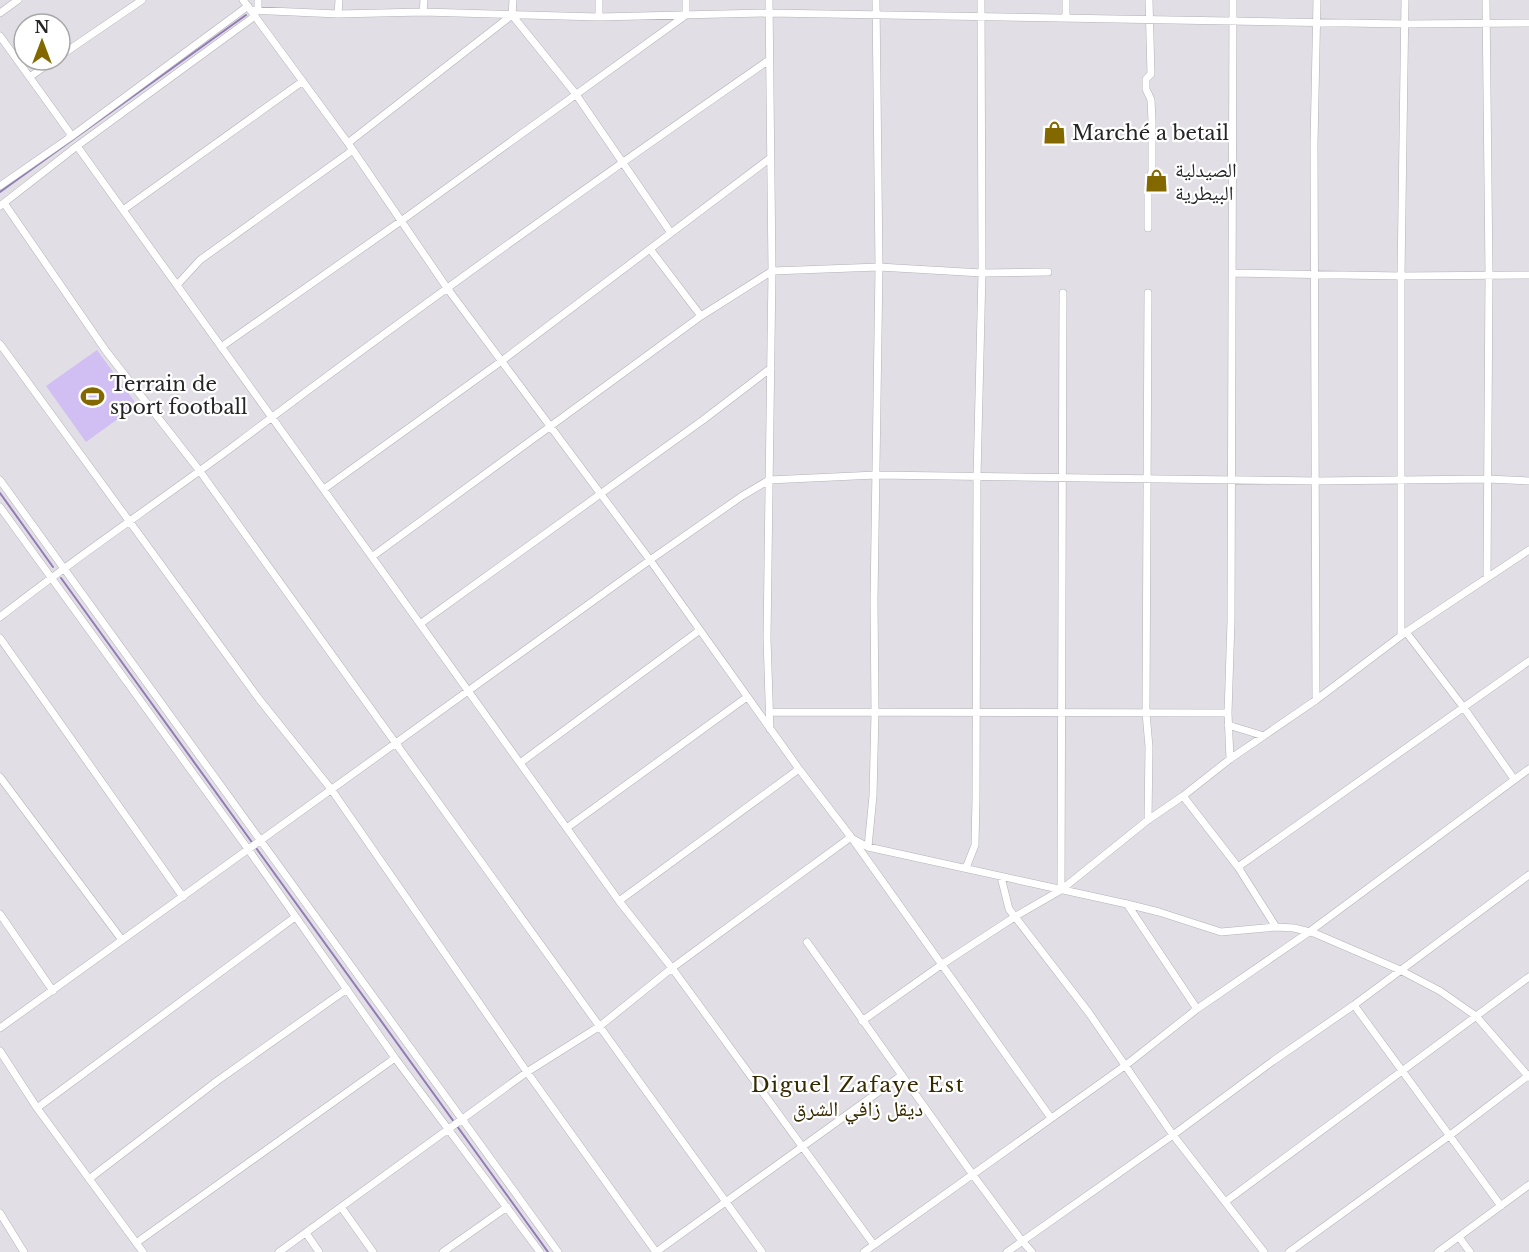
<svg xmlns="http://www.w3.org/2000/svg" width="1529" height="1252" font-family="'Libre Baskerville','Noto Naskh Arabic',serif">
<rect width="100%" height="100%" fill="#e1dfe5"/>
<path fill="#d1bef3" d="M97 350 137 405 86 442 46 386Z"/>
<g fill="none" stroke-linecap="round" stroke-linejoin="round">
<path stroke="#917bb5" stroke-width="2" d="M0 192 246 15
M0 493 53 567
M61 578 548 1252"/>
<defs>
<path id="street" d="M243 0 348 143 447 288 650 560 799 769 851 837 1051 1118
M258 0V11
M513 0 512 15 575 93 671 233
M769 0 772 271 767 638 770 729
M1486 0 1489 274 1487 578
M251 10 338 14 423 12 599 17 769 13 1405 24 1529 23
M423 12 424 0
M0 13 18 0
M338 14 339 0
M599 17V0
M1066 17V0
M0 36 72 136
M60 56 142 0
M31 76 54 60
M348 143 512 15
M77 146 619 901 672 968 874 1245
M0 186 72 136 248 6
M4 203 106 351 199 470 762 1252
M0 206 77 146 255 16
M123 210 303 81
M1148 228V186L1152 171V121L1151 100 1146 89V79L1151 74 1149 0
M650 249 701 316
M1232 273 1401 276 1529 275
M178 284 200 260 353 150
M0 344 259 699 331 789 527 1072 656 1252
M221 347 401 221 686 15V0
M0 480 558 1252
M324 489 503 360 769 159
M0 507 248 849 395 1058 540 1252
M373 556 701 316 772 271 879 267 982 273 1048 272
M0 617C76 557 157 503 235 445 410 313 589 185 769 60
M420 624 703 420 771 368
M1406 632 1464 708 1514 779
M1401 635V276L1405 0
M0 638 183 897
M1316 700 1314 144 1317 0
M769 712 1228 713
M1228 725 1264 736
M1230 759 1228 713 1231 621 1233 0
M520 763 700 630
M0 777 122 940
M1183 796 1238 867 1276 927
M1148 820 1149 747 1146 713 1148 293
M568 827 747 697
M853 839 868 847 1127 904 1159 912 1221 932 1276 927 1294 928 1314 933 1400 970 1440 991 1476 1016 1529 1077
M868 847 873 796 875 713 874 601 879 267 876 0
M1238 867 1529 661
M966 868 975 845 976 799 977 477 982 273 981 0
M1001 877 1009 909 1089 1013 1173 1135 1264 1252
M1061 890 1063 293
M619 901 799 769
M1127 904 1197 1009
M0 914 53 991
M1309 932 1529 769
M807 942 973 1175 1022 1241 1032 1252
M1354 1005 1501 1206
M862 1021 941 965 1016 916 1061 890 1148 820 1183 796 1230 759 1316 700 1406 632 1529 550
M0 1028 650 560 742 496 769 480 876 475 1316 481 1487 479 1529 481
M0 1051 37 1108 143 1252
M37 1108 295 917
M89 1179 217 1081 347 989
M1225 1202 1529 977
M341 1207 373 1252
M0 1213 24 1252
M306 1233 319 1252
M1459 1237 1470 1252
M136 1243 395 1058
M279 1252 527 1072 600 1026 672 968 851 837
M443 1252 507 1207
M656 1252 902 1075
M864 1252 1126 1065 1197 1009 1309 932
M1007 1252 1173 1135 1273 1061 1354 1005 1529 875
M1289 1252 1449 1136 1529 1075
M1438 1252 1529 1185"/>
</defs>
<use href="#street" stroke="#b3b1b6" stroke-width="8"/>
<use href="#street" stroke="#fff" stroke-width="7"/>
</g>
<defs>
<symbol id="shop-bare" viewBox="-9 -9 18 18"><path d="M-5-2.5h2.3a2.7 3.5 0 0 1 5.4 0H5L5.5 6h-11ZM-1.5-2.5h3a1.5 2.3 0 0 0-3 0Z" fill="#836800" stroke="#fff" stroke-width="2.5" paint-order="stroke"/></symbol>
<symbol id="stadium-bare" viewBox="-9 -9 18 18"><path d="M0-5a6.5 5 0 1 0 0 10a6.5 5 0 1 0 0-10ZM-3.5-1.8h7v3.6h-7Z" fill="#836800" stroke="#fff" stroke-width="2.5" paint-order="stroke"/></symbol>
</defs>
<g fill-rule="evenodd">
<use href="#shop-bare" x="1038" y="116" width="33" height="33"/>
<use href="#shop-bare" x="1140" y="164" width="33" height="33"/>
<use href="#stadium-bare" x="76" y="380" width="33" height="33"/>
</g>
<g text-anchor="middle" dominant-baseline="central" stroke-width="4.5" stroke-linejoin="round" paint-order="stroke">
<g font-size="20" fill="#252426" stroke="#fff" text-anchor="start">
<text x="1072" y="133">Marché a betail</text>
<text x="1175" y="170">الصيدلية<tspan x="1175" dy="23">البيطرية</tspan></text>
<text x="110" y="384">Terrain de<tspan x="110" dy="23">sport football</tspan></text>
</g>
<g font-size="21" letter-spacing="1.5" fill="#352900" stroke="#fff">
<text x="858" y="1085">Diguel Zafaye Est<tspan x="858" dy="24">ديقل زافي الشرق</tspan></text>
</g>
</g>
<g transform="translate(42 42)"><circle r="28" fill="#ffffff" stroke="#a8a7a8" stroke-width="1.5"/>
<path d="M0-4.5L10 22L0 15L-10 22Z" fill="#836800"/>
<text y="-9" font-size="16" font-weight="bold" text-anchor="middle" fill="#252426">N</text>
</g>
</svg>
